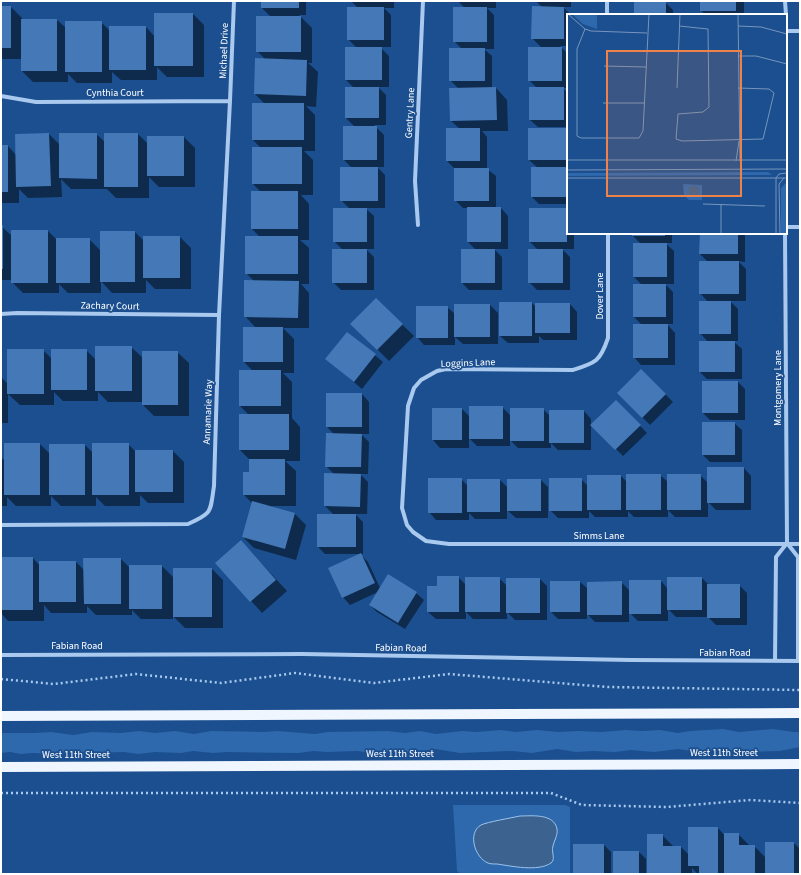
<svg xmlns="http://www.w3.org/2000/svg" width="801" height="875" font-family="'Source Sans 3',sans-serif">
<rect width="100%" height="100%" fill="#1b4f8f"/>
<path fill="#2e69ad" d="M723 729 739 732 773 729 794 732H800V747L780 751 739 752 714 751 698 752 678 749 654 752 631 750 615 752 593 751 576 752 557 749 532 753 512 751 460 753 435 749 414 752 397 751 374 753 357 751 327 752 313 751 299 753 227 752 213 753 193 751 181 753 155 752 138 754 124 752 90 753 72 751 55 754 33 753 21 754 10 752 1 753V733H34L51 732 73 735 92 732 121 733 139 731 155 733 175 731 194 734 211 731 264 732 277 731 315 734 328 732 388 731 405 733 420 731 436 734 462 731 477 732 501 730 516 732 537 730 558 732 578 731 602 732 625 730 642 731 660 730 678 733 690 731Z
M453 805H565L570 807V874H461L457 871Z"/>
<path fill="#3c6290" stroke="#9cc4f0" d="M520 816C531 816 554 813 557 829 558 835 554 841 553 846 551 852 556 859 551 863 538 872 511 866 497 864 494 864 490 864 488 863 475 858 467 833 481 825 487 822 511 818 520 816Z"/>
<path fill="#0007" d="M262 1H306V15H299L312 28V63H308L318 72 316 107 306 106 315 115V151H304L313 160V195H301L309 204V240H300L309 248V284H301L309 293V328H283L294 339V373H283L292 382V418L300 427V461H285L296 471V506H270L295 514 306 525 296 560 254 548 243 537 253 504 244 495 250 473V460L240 450V415H249L240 406V371H253L244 362 256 328 245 316 254 281 246 273 260 237 252 229 261 192 253 184 261 148 253 140 265 104 255 94 265 59 257 51 271 17 262 8Z
M351 1H394V8H384L391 15V47H380L389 56V87H378L386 95V125H374L384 135V167H377L385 175V208H365L374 216V249H366L374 257V290H341L333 282 343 250 334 241 350 209 341 200 352 168 344 160 355 127 346 118 354 88 346 80 357 48 348 39 358 8Z
M458 1H496V8H487L494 15V49H484L492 56V88H496L507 100 508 131H482L487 137V169L496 176V208H501L508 216V249H494L502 257V290H469L462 283 476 250 468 242V208H463L455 200 454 168 447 161 460 129 451 121 459 89 450 80 462 49 454 41 465 8Z
M536 1H571V7H563L571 15H568V46H560L568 54V88H563L568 93V127H538L530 120 537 88 529 80 542 48 532 38 542 7Z
M636 1H672L665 2 673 10V15H635Z
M701 1H744V15H705L701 10Z
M1 7H11L22 18V20H57L66 28 101 22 110 31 146 27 155 37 193 14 204 25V77H167L157 67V80H121L112 72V83H77L68 74V82H33L22 71V59H1Z
M566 129 568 131V204H539L532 197 538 168 529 160Z
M49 134 60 145 96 134 105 142V134H138L148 144 184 137 195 148V187H159L149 177V198H116L107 189H71L61 179 62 197 28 198 19 189V203H1V146H8L16 155V135Z
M567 209 568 211V233H574V249H562L570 257V290H537L529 282 538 250 530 242Z
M1 226 12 236 48 231 56 239H89L101 251V232H135L144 241 180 237 191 248V289H155L146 280V293H112L101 281V293H68L59 284V293H23L12 282V280H1Z
M633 233H672V243H665L674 251V284H665L673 292V324H667L675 333V365H641L634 357 642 325 634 317 642 285 634 277 641 244 633 236Z
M701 233H745V262L738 261 746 269V301H730L738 309V341H733L742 349V379H707L700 372 708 342 700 333 708 302 700 293 708 262 700 254Z
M376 299 414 336 389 361 363 335Z
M532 303 536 307 570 304 577 312V340H543L539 336V343H508L500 336Z
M455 305H490L498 313V344H463L455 337V345H424L417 337 447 307 455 314Z
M348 333 383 362 362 389 327 359Z
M131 347 143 358 177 352 189 363V416H154L143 405V402H108L98 392V401H63L54 392V405H20L8 394V423H1V377L8 384 43 350 52 359 86 350 96 360Z
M641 370 673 402 650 425 618 393Z
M738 382 745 389V420H710L703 413Z
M362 394 369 402V434H361L369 442 368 474H360L368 482 367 514H355L363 522V554H325L318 547 334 515 325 506V474H334L326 466 335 435 327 427Z
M616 401 647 433 623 456 592 425Z
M502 407 511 416 543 409 550 416 584 411 591 419V450H558L551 443V448H518L510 440V446H477L469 438V448H440L433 440V409H462L470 417Z
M703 423H734L742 430V462H710L703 455Z
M40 444 50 454 85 445 93 453 128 444 136 452 173 451 184 462V503H148L140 495V506H105L96 497V506H61L51 496V506H16L7 497V506H1V457L5 461Z
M744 468 751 476V510H716L708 502V517H675L668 510V517H634L628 511V517H595L589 511V518H558L550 510 581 479 588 486 621 476 627 482 660 475 668 482 700 475 708 483Z
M461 479 468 486 500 480 508 488 541 480 548 487V518H516L507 510V519H475L469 513V520H436L429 512Z
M241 541 287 591 262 613 217 563Z
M361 555 368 562 380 588 416 593 424 600 405 629 377 612 370 605 378 592 350 605 343 597Z
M1 558H33L40 566 76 562 84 570 121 559 130 568 162 566 174 578 212 569 223 580V628H185L173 616V619H141L132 610V615H96L87 606V613H51L44 605V621H8L1 613Z
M458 577 466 585 499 578 507 586 540 579 547 586V620H515L507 612V619H473L466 612V619H436L428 612 438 587Z
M702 578 709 585H739L747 593V625H716L708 617H676L668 609V621H638L629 612V622H595L587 614V619H558L551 612 580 582 588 589 621 582 630 591 661 581 668 589Z
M718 828 725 836 738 834 750 846H754L766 858 794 843 800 849V874H698L692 868V874H648L662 835 674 847H681L689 855Z
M604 845 611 852V874H574Z
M639 852 646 859V874H614Z"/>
<path fill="#4478b7" d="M261 1H299V8H261Z
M634 1H666V15H634Z
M700 1H736V11H700Z
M1 6H11V48H1Z
M532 6 564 7V39H531Z
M347 7H384V40H347Z
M453 7H487V42H453Z
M154 13H193V66H154Z
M256 16H301V52H256Z
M21 19H57V71H21Z
M65 21H102V72H65Z
M109 26H146V70H109Z
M345 47H382V80H345Z
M528 47H562V81H528Z
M449 48H485V81H449Z
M255 58 307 60 306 96 254 94Z
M345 87H379V118H345Z
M496 87 497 120 450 121 449 88Z
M529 87H564V120H529Z
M252 103H304V140H252Z
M343 126H377V160H343Z
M446 128H480V161H446Z
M528 128H567V160H528Z
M49 133 51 186 16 187 15 134Z
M59 133H97V179L59 178Z
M104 133H138V187H104Z
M147 136H184V176H147Z
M1 145H8V192H1Z
M252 147H302V184H252Z
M340 167H378V201H340Z
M531 167H568V197H531Z
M454 168H489V201H454Z
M251 191H298V229H251Z
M467 207H501V242H467Z
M333 208H367V242H333Z
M529 208H567V242H529Z
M1 225H3V269H1Z
M11 230H48V283H11Z
M100 231H135V282H100Z
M632 233H665V236H632Z
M700 233H738V254H699Z
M143 236H180V278H143Z
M245 236H298V274H245Z
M56 238H90V283H56Z
M633 243H667V277H633Z
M332 249H367V283H332Z
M461 249H495V283H461Z
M528 249H563V283H528Z
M699 261H739V294H699Z
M244 280 299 281 298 318 244 317Z
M633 284H666V317H633Z
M376 298 403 324 377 350 350 324Z
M699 301H731V334H699Z
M499 302H532V336H499Z
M535 303H570V333H535Z
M454 304H490V337H454Z
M416 306H448V338H416Z
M633 324H668V358H633Z
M243 327H283V362H243Z
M347 332 376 354 354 382 325 359Z
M699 341H735V372H699Z
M95 346H132V391H95Z
M7 349H44V394H7Z
M51 349H87V390H51Z
M142 351H178V405H142Z
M641 369 666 394 642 418 617 393Z
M239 370H281V406H239Z
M702 381H738V413H702Z
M326 393H362V427H326Z
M616 400 641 425 615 450 590 425Z
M469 406H503V439H469Z
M432 408H462V440H432Z
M510 408H544V441H510Z
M549 410H584V443H549Z
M239 414H289V450H239Z
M702 422H735V455H702Z
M326 433 362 434 361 467H325Z
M4 443H40V495H4Z
M92 443H129V495H92Z
M49 444H85V495H49Z
M135 450H173V492H135Z
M249 459H285V495H243V472H249Z
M707 467H744V503H707Z
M324 473 361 474 360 507 324 506Z
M626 474H661V510H626Z
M667 474H701V510H667Z
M587 475H621V510H587Z
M428 478H462V513H428Z
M549 478H582V511H549Z
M467 479H500V512H467Z
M507 479H541V511H507Z
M252 501 295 513 285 549 242 537Z
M317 514H356V547H317Z
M241 540 276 580 250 602 215 563Z
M361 553 375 583 342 598 328 568Z
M1 557H33V610H1Z
M83 558H121V604H84Z
M39 561H76V602H39Z
M129 565H162V609H129Z
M173 568H212V617H173Z
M388 574 417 592 398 623 369 605Z
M437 576H459V612H427V586H437Z
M465 577H500V612H465Z
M667 577H702V610H667Z
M506 578H540V613H506Z
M629 580H661V614H629Z
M550 581H580V612H550Z
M622 581V615H587V582Z
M707 584H740V618H707Z
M688 827H718V874H699V866H688Z
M724 833H739V845H755V874H724Z
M647 834H663V846H681V874H647Z
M765 842H794V874H765Z
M573 844H604V874H573Z
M613 851H639V874H613Z"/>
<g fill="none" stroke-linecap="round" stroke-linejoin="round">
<path stroke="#a9c9ee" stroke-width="2.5" stroke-dasharray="2 3" stroke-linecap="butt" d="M1 679 54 684 136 674 221 683 295 673 374 683 449 674 607 687 800 690
M1 793H551L582 805 667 807 750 800 800 803"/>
<path stroke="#a9c9ee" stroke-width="4" d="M607 1V15
M785 1 786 15
M786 31H800
M1 96 36 102 230 101
M418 225 415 181 423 1
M786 227H800
M608 233V338C600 362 595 363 573 370L446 369 437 371 421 380 414 388 408 406 402 508 407 525 413 532 426 541 449 544H800
M785 233 787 543 798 557V661
M1 314 17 313 219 315
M1 525 188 524C213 513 210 512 214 486L219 315 230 101 234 1
M1 655 302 654 631 660 800 661
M775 661 776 557 787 543"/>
<path stroke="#f0f6ff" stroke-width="10" d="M1 716 800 713
M1 767 800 764"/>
</g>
<g text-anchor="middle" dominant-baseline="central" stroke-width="3.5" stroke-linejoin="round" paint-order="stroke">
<g font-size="10" fill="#fff" stroke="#1b4f8f">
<text transform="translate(224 51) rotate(-88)">Michael Drive</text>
<text x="115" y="93">Cynthia Court</text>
<text transform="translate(410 113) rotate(-87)">Gentry Lane</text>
<text transform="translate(600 296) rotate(-90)">Dover Lane</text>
<text transform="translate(110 306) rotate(1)">Zachary Court</text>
<text transform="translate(468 363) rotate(-2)">Loggins Lane</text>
<text transform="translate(778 388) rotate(-90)">Montgomery Lane</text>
<text transform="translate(208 412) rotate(-88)">Annamarie Way</text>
<text x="599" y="536">Simms Lane</text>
<text x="77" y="646">Fabian Road</text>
<text transform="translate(401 648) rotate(1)">Fabian Road</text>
<text x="725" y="653">Fabian Road</text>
<text x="724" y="753">West 11th Street</text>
<text x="400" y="754">West 11th Street</text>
<text x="76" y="755">West 11th Street</text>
</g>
</g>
<g transform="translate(567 14)">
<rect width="220" height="220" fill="#1b4f8f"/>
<path d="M5 0H30V15L16 10ZM201 158 205 161 0 162V159H28ZM220 168V220H214V174ZM116 170 135 171V186H122L117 181Z" fill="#2e69ad"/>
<path d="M121.5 177a5.5 5.5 0 1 1 11 0a5.5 5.5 0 1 1-11 0Z" fill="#3c6290"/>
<path fill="none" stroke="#7695bc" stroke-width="1" d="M1 0 18 15 24 17 80 19M171 0 173 147M112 12 141 15 142 93 136 98 111 100 109 125 115 127 196 125 207 79 202 75 171 74M171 12 194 13 220 20M18 15 10 35V122L14 124H72L76 117 82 0M171 42H189L220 50M37 52 79 53M110 74 113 0M36 89H77M0 146H220M169 147 172 127M0 156 220 155M0 164H220M136 190 198 192M154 220V190M209 220V164L212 160 220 159M213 220 212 170 217 164"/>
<path fill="#ee8249" fill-opacity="0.15" stroke="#ee8249" stroke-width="2" d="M40 37H174V182H40Z"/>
<rect width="220" height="220" fill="none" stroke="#fff" stroke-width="2"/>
</g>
<rect width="801" height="875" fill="none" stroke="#ffffff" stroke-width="4"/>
</svg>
